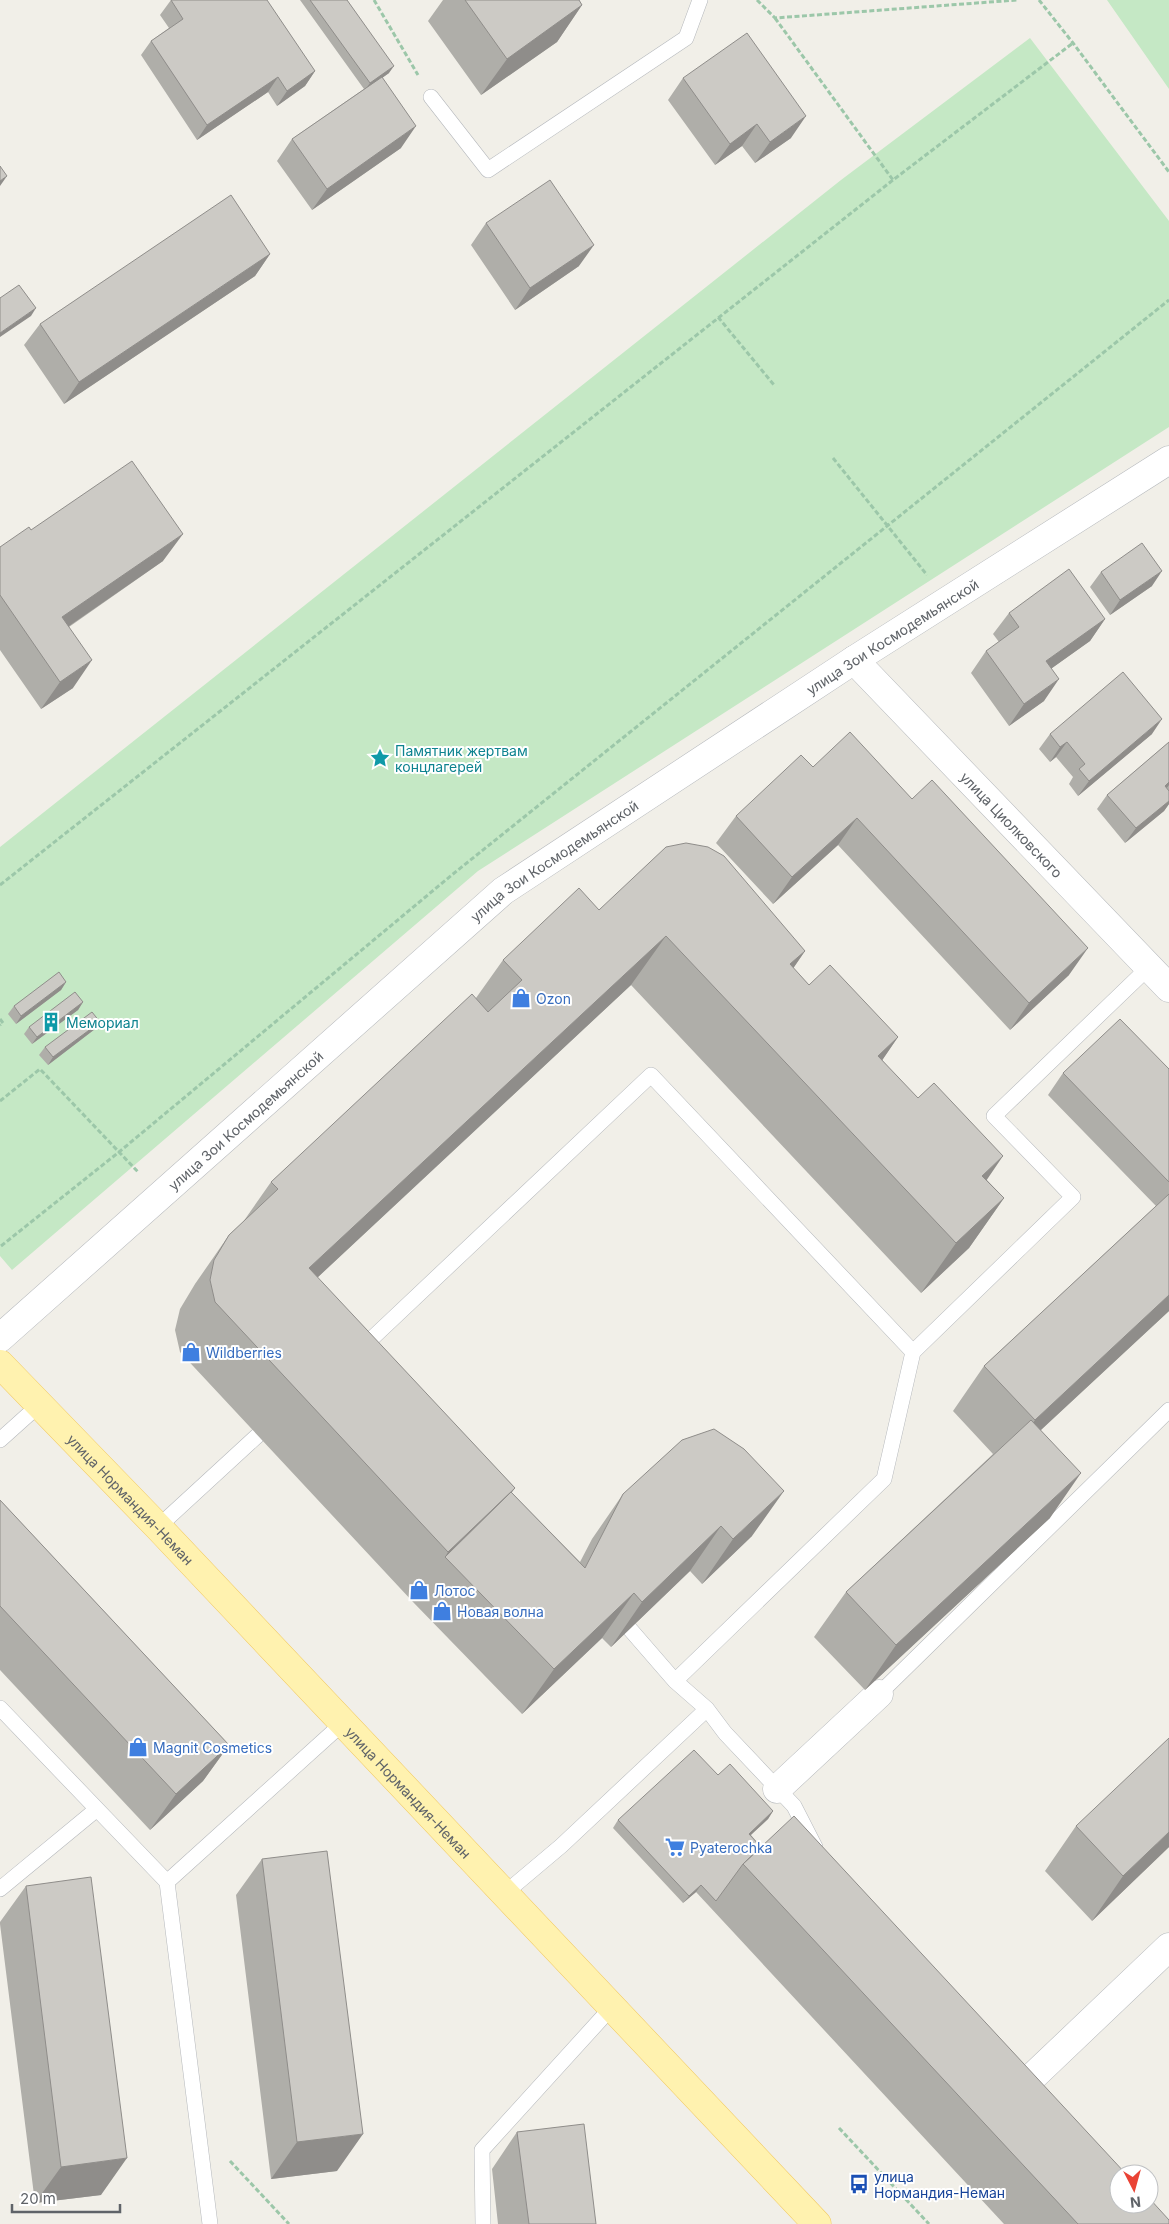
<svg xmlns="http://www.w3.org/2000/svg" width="1169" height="2224" font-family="Inter,sans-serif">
<rect width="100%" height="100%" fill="#f1efe8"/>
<path fill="#c5e8c5" d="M1107 0H1169V89Z
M1030 38 1169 221V427L478 871 12 1270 0 1256V847L841 180Z"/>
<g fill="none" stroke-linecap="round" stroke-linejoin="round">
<defs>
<path id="lane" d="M431 97 488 170 686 38 700 0
M365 1345 651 1075 913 1352 884 1479 675 1681
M913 1352 1073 1197 994 1116 1149 967
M0 1440 39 1405
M158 1527 257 1436
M629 1628 675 1681 707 1709
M879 1694 1169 1410
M0 1708 167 1882 210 2224
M167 1882 343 1723
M0 1889 97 1809
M504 1894 561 1846 707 1709 725 1733 794 1806 815 1847
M483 2224 482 2150 611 2008"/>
<g id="street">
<path id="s1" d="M854 660 1169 988"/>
<path id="s2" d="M0 1338 503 891 854 660 1169 460"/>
<path d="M777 1789 879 1694"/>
<path d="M1024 2085 1169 1947"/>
</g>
<g id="primary">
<path id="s3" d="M0 1364 158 1527 817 2224"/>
</g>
</defs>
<use href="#lane" stroke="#b5b8bc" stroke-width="16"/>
<use href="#street" stroke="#b5b8bc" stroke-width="29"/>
<use href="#primary" stroke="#f2c960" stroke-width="29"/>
<path stroke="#9cc7a9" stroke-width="3" stroke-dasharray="5 2.5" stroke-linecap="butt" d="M374 0 418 75
M757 0 775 18 1017 0
M1039 0 1073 43 1169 172
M775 18 893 180 1073 43
M718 317 774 385
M833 458 927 575
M0 885 893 180
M0 1019 3 1023 0 1025
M0 1101 40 1069 139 1173
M1 1246 119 1152 453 874 1169 300
M839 2128 929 2224
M230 2161 289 2224"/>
<use href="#lane" stroke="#fff" stroke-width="15"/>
<use href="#street" stroke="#fff" stroke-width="28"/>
<use href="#primary" stroke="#fff2af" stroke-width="28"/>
</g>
<path fill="#afaea9" d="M171 0 315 71 305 86 277 106 268 92 197 140 141 55 151 41 169 28 160 15Z
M300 0H347L389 73 382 78 401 148 312 210 277 161 292 139 364 89Z
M443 0H579L582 5 557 42 481 95 428 21Z
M683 78 791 138 755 163 742 146 715 165 668 100Z
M486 223 579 266 515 310 471 245Z
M270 254 255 276 64 404 24 345 40 324Z
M31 530 163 561 69 627 73 688 41 709 0 650V547Z
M1101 572 1152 586 1110 615 1090 587Z
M1009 613 1105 619 1090 641 1052 668 1044 701 1009 726 971 673 986 651 999 642 993 634Z
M1050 734H1152L1078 796 1069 784 1073 777 1056 757 1050 762 1039 749Z
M1169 742V804L1164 811 1125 843 1097 809 1107 795Z
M813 767 912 799 1069 975 1010 1030 838 845 773 904 716 843 736 816Z
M599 910 805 951 793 968 809 985 898 1037 882 1060 987 1180 1004 1198 969 1248 921 1293 631 985 317 1278 515 1488 511 1492 580 1562 592 1539 623 1494 752 1536 702 1584 690 1571 611 1647 602 1638 522 1714 413 1602 180 1352 175 1330 180 1309 195 1284 229 1235 243 1222 271 1182 476 998 503 960Z
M66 982 61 990 16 1024 8 1014 14 1006Z
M83 1002 78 1010 32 1044 24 1034 29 1027Z
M100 1022 95 1029 48 1065 39 1055 45 1047Z
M1169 1069V1311L1041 1430 1050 1518 865 1690 814 1637 846 1592 993 1454 953 1411 984 1366 1156 1206 1048 1095 1063 1073Z
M0 1500 229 1745 203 1781 150 1830 0 1670Z
M718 1775 773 1811 768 1819 751 1835 761 1847 1169 2224H1004L696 1892 683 1903 613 1828 618 1820Z
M1076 1826 1169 1847 1092 1921 1045 1871Z
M262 1859 337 2171 271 2179 236 1895Z
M26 1886 101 2195 35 2203 0 1924V1922Z
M517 2132 596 2224H498L492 2169Z"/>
<path fill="#8f8d8a" d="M582 5 557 42 481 95 507 59Z
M394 66 389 73 365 90 370 83Z
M315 71 305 86 277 106 287 91Z
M278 77 268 92 197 140 207 125Z
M806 116 791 138 755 163 770 142Z
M757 124 742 146 715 165 730 144Z
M416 126 401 148 312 210 327 189Z
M7 176 0 186V181Z
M594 245 579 266 515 310 530 288Z
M270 254 255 276 64 404 79 382Z
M36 308 31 316 0 337V333Z
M183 534 163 561 43 644 62 617Z
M1162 571 1152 586 1110 615 1120 600Z
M1105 619 1090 641 1031 683 1046 661Z
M92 660 73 688 41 709 60 682Z
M1059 679 1044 701 1009 726 1024 704Z
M1162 719 1152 734 1078 796 1089 781Z
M1067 742 1056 757 1050 762 1060 747Z
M1169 782V785L1163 793 1165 786Z
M1169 801V804L1164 811 1125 843 1136 828Z
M857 818 838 845 773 904 792 877Z
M666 936 631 985 274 1318 309 1268Z
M1088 948 1069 975 1010 1030 1029 1003Z
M805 951 771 1001 790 964Z
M66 982 61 990 16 1024 21 1016Z
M83 1002 78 1010 32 1044 37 1037Z
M100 1022 95 1029 48 1065 53 1057Z
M898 1037 864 1087 878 1056Z
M1003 1156 969 1206 982 1176Z
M1004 1198 969 1248 921 1293 956 1243Z
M1169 1295V1311L1003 1465 1035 1420Z
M1081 1473 1050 1518 865 1690 896 1645Z
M515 1488 480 1537 445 1557 448 1552Z
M784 1491 752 1536 702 1584 733 1539Z
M721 1526 690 1571 611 1647 642 1602Z
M634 1593 602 1638 522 1714 554 1669Z
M229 1745 203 1781 150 1830 176 1794Z
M773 1811 768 1819 744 1841 749 1834Z
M1169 1832V1847L1092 1921 1123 1876Z
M701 1885 696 1892 683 1903 689 1896Z
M363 2134 337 2171 271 2179 297 2142Z
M127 2158 101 2195 35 2203 61 2167Z"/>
<path fill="#cccac5" stroke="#8f8d8a" d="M172 0H267L315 71 287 91 278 77 207 125 151 41 183 19 171 0Z
M310 0H347L394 66 370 83Z
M465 0H579L582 5 507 59Z
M747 33 806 116 770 142 757 124 730 144 683 78Z
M382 77 416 126 327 189 292 139Z
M0 166 7 176 0 181Z
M550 180 594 245 530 288 486 223Z
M231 195 270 254 79 382 40 324Z
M19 285 36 308 0 333V298Z
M132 461 183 534 62 617 92 660 60 682 0 595V547L29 527 31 530Z
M1142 543 1162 571 1120 600 1101 572Z
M1069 569 1105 619 1046 661 1059 679 1024 704 986 651 1019 627 1009 613Z
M1123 672 1162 719 1089 781 1079 769 1085 764 1067 742 1060 747 1050 734Z
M850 732 912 799 932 780 1088 948 1029 1003 857 818 792 877 736 816 801 755 813 767Z
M1169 742V782L1165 786 1169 791V801L1136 828 1107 795Z
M686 843 708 847 724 856 805 951 790 964 809 985 830 965 898 1037 878 1056 918 1098 934 1083 1003 1156 982 1176 1004 1198 956 1243 666 936 309 1268 515 1488 448 1552 215 1302 210 1280 214 1260 229 1235 278 1189 271 1182 472 994 488 1012 522 980 503 960 579 888 599 910 666 847Z
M59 972 66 982 21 1016 14 1006Z
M75 992 83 1002 37 1037 29 1027Z
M92 1012 100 1022 53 1057 45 1047Z
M1120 1019 1169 1069V1182L1063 1073Z
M1169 1194V1295L1035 1420 984 1366Z
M1031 1420 1081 1473 896 1645 846 1592Z
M714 1429 744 1449 784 1491 733 1539 721 1526 642 1602 634 1593 554 1669 445 1557 511 1492 585 1568 623 1494 682 1440Z
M0 1500 229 1745 176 1794 0 1606Z
M1169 1738V1832L1123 1876 1076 1826Z
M694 1750 718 1775 730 1764 773 1811 749 1834 761 1847 743 1864 716 1901 701 1885 689 1896 618 1820Z
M794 1816 1126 2174H1119V2204H1149V2198L1169 2220V2224H1078L743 1864Z
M327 1851 363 2134 297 2142 262 1859Z
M91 1877 127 2158 61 2167 26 1886Z
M584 2124 596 2224H529L517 2132Z"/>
<defs>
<symbol id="sight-bare" viewBox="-9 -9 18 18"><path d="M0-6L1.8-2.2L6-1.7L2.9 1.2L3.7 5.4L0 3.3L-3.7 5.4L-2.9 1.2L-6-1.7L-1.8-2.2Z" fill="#0f9aa8" stroke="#fff" stroke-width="2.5" paint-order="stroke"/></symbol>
<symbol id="shop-bare" viewBox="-9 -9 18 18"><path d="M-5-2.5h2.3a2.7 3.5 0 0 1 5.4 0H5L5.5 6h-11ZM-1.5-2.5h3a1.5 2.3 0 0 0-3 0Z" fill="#3f7fe0" stroke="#fff" stroke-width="2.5" paint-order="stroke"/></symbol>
<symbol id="building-bare" viewBox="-9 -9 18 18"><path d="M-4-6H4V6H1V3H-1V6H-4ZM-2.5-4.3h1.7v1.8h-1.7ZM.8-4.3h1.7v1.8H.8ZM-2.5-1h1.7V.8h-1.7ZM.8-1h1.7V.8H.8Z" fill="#0f9aa8" stroke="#fff" stroke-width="2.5" paint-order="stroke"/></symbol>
<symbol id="supermarket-bare" viewBox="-9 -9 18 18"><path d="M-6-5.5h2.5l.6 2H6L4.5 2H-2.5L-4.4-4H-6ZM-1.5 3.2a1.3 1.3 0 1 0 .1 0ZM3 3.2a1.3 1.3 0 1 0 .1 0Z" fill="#3f7fe0" stroke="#fff" stroke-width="2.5" paint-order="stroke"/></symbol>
<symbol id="bus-bare" viewBox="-9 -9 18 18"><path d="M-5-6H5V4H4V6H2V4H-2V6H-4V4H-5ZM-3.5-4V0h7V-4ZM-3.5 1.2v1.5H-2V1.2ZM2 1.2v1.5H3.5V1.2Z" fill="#1a4fb4" stroke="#fff" stroke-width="2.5" paint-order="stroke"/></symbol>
</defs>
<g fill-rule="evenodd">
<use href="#sight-bare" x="366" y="744" width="28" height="28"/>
<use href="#shop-bare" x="507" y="984" width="28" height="28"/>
<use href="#building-bare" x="37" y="1008" width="28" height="28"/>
<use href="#shop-bare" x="177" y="1338" width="28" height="28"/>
<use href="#shop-bare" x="405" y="1576" width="28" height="28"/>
<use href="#shop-bare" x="428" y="1597" width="28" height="28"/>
<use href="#shop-bare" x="124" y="1733" width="28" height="28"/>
<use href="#supermarket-bare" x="661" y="1833" width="28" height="28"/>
<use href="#bus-bare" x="845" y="2170" width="28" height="28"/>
</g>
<g text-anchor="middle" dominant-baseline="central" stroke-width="4" stroke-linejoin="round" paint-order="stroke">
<g font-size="14" fill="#5f6368" stroke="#fff">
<text stroke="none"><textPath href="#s2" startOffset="1138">улица Зои Космодемьянской</textPath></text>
<text stroke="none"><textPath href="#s1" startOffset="228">улица Циолковского</textPath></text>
<text stroke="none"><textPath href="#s2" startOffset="732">улица Зои Космодемьянской</textPath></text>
<text stroke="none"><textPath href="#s2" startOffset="328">улица Зои Космодемьянской</textPath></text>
<text stroke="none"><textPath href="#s3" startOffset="188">улица Нормандия-Неман</textPath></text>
<text stroke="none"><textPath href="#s3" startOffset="592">улица Нормандия-Неман</textPath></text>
</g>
<g font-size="14" fill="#0d838f" stroke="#fff" text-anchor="start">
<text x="395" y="750">Памятник жертвам<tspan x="395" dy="16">концлагерей</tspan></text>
<text x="66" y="1022">Мемориал</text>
</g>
<g font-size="14" fill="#366cbe" stroke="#fff" text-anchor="start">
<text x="536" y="998">Ozon</text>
<text x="206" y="1352">Wildberries</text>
<text x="434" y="1590">Лотос</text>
<text x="457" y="1611">Новая волна</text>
<text x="153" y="1747">Magnit Cosmetics</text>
<text x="690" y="1847">Pyaterochka</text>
</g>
<g font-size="14" fill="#164399" stroke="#fff" text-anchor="start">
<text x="874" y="2176">улица<tspan x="874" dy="16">Нормандия-Неман</tspan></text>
</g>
</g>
<g transform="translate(1134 2189) rotate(174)"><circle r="24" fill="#ffffff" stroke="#bfc1c3"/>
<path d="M0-4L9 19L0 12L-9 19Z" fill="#ea4335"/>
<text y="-8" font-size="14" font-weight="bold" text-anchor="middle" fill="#5f6368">N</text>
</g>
<path d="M12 2204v8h108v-8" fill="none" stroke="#5f6368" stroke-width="2.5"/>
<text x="20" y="2204" font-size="15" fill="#5f6368" stroke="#ffffff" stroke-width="4" paint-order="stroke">20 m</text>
</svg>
